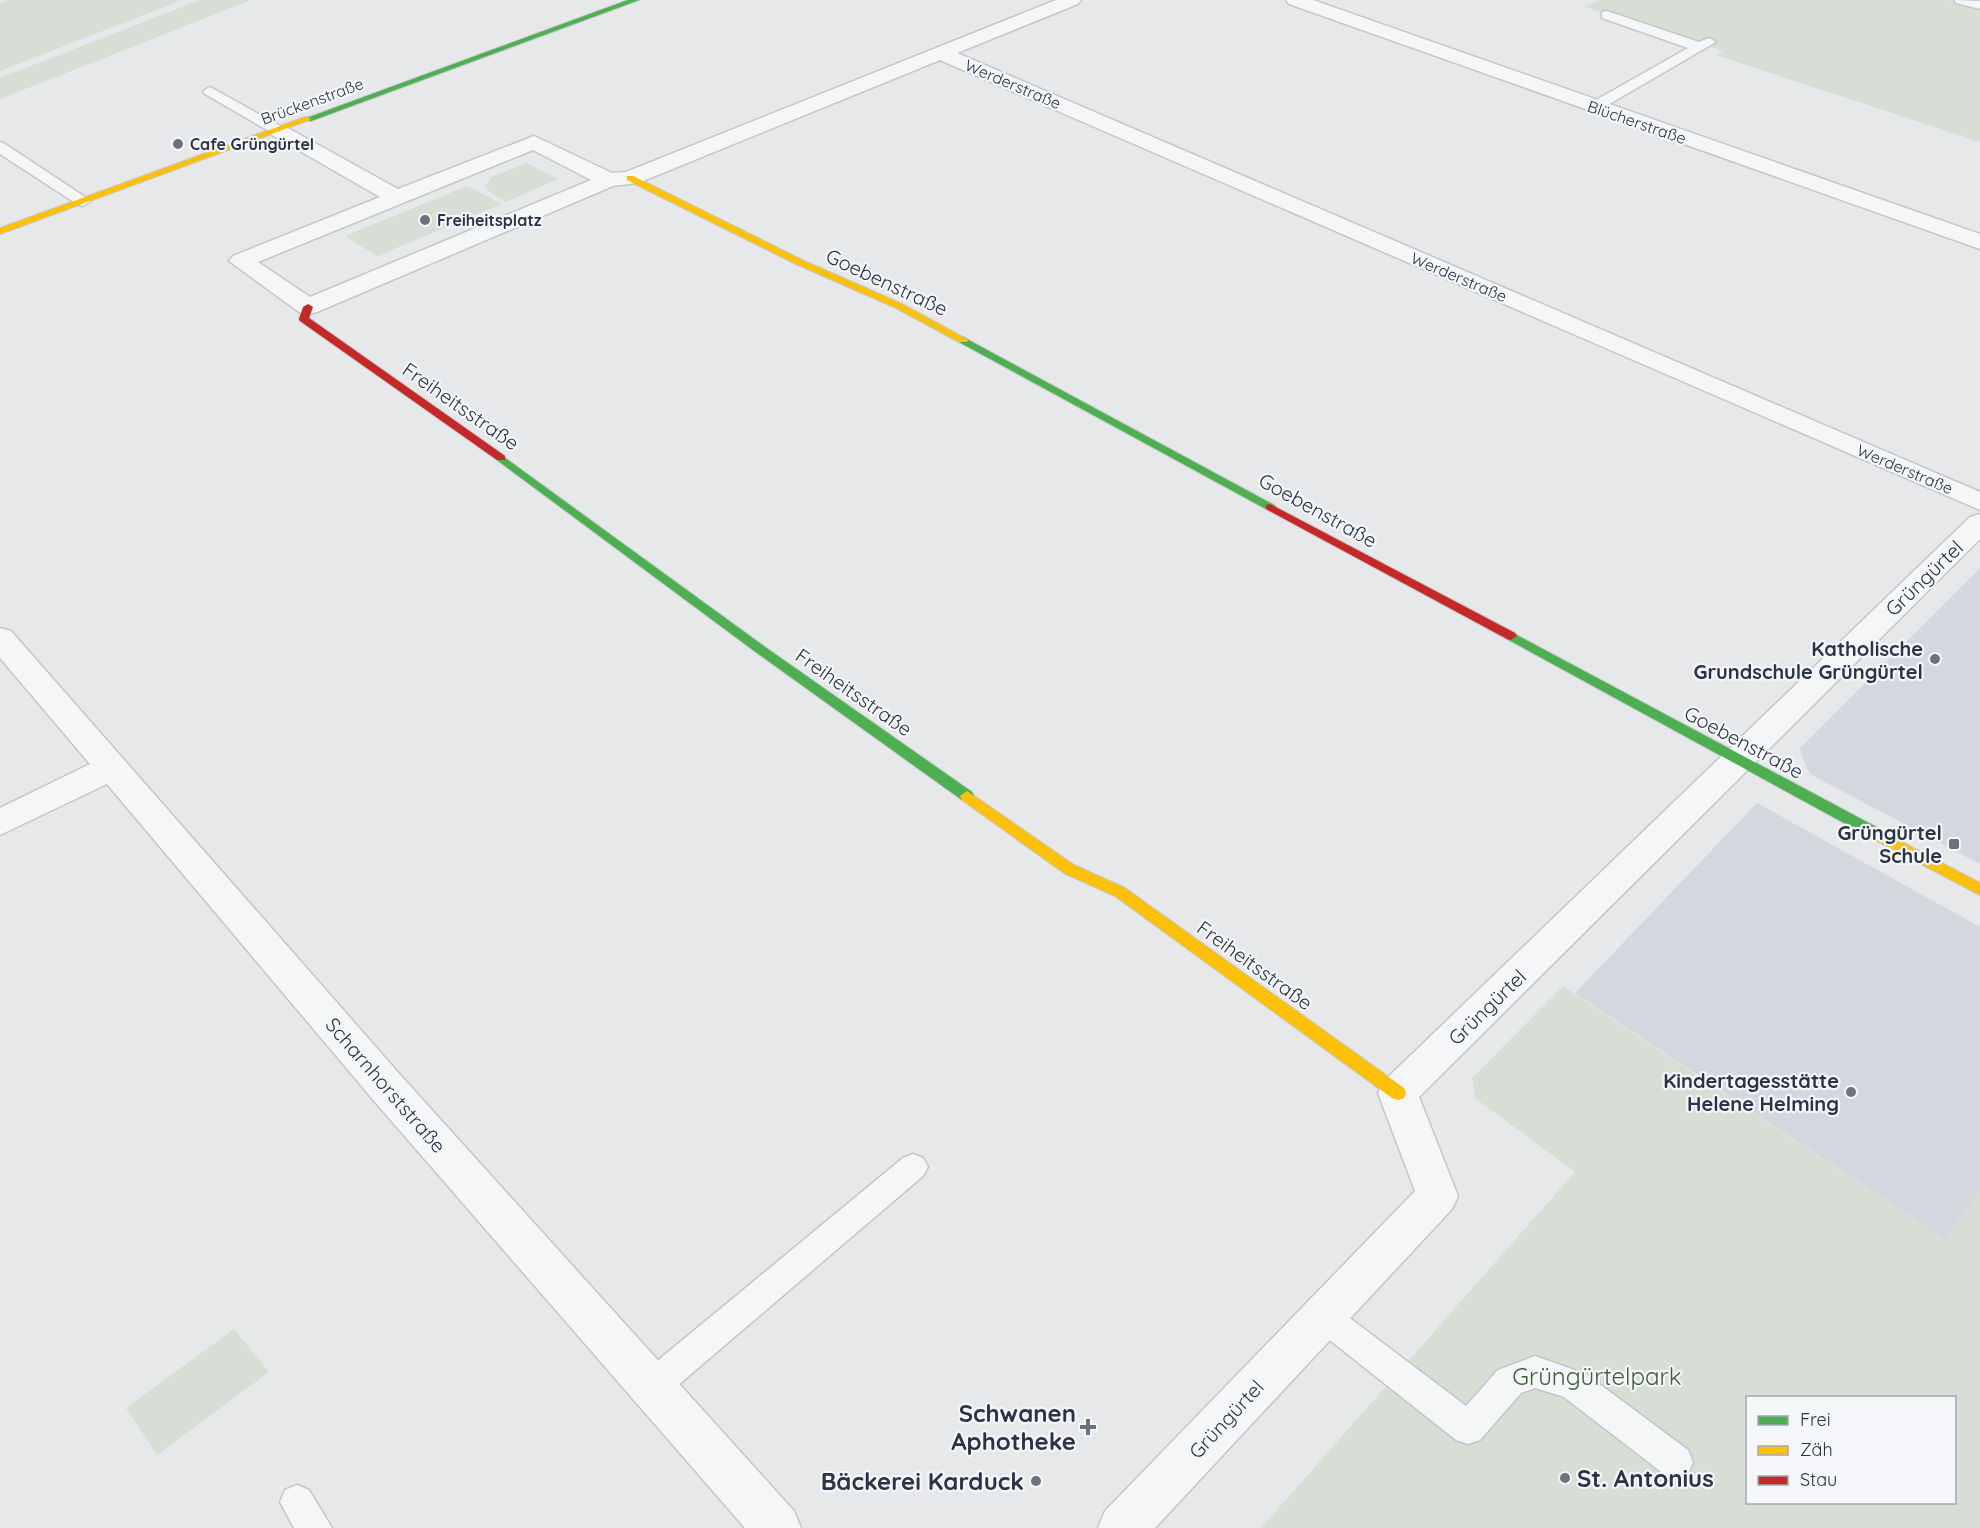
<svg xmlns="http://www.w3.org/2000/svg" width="1980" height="1528" font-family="Quicksand,sans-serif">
<rect width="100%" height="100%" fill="#e6e8ea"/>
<path fill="#d4d7dd" d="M1980 568V864L1810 774 1799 749Z
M1757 803 1980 927V1190L1945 1240 1575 993Z"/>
<path fill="#d6ded6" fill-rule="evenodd" d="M8 0H182L0 71V3Z
M200 0H251L0 99V78Z
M1599 0H1949L1980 9V142L1716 55 1723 51 1585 7Z
M527 163 558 179 506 202 488 191 485 185 492 177Z
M467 186 502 204 377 256 345 236Z
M1563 986 1945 1240 1980 1190V1528H1261L1575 1172 1476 1099 1472 1078ZM1748 1398H1954V1502H1748Z
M234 1329 269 1372 157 1455 126 1408Z"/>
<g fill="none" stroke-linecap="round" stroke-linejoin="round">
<defs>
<path id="lane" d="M1954 0 1980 1V9L1956 3Z
M1607 11 1699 42 1709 38 1716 42 1599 110H1589L1587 107 1589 104 1688 48 1602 18V12Z
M210 87 284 128 287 131 279 136 274 134 205 94 203 91Z
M0 142 5 144 91 201 83 206 77 204 0 154Z
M913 1154 923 1158 928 1167 923 1176 663 1398 651 1403 639 1398 635 1387 639 1376 903 1158Z
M1323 1301 1334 1306 1466 1406 1498 1370 1535 1356 1586 1374 1688 1450 1693 1462 1688 1474 1676 1479 1664 1474 1564 1397 1535 1388 1521 1393 1480 1440 1468 1444 1456 1440 1312 1326 1307 1316 1312 1306Z
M297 1485 309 1490 332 1528H294L280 1502 285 1490Z"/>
<path id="street" d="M1056 0H1081L1078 4 957 53 1980 492V510L940 60 638 183 613 186 317 312 308 314 299 312 229 261 233 256 380 197 272 135 269 131 272 127H286L398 189 534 136 612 173 626 172ZM533 150 591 180 310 297 258 262Z
M1286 0H1313L1980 234V249L1289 4Z
M1980 514V539L1419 1097 1458 1196 1452 1209 1155 1528H1098L1105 1511 1415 1191 1378 1093 1384 1081 1970 517Z
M0 628 11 631 403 1078 794 1511 801 1528H745L375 1102 107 784 0 835V808L90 764 0 658Z"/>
<path id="fast" d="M628 0H639L311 121 304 119Z
M963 337 1274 505 1276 507 1274 509H1266L959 342V338Z
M501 455 765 647 972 792 974 796 972 800H962L757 653 497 460V456Z
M1511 632 1878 828 1880 832 1878 836H1868L1507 639 1505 636Z"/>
<path id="slow" d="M305 117 312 119 0 234V228Z
M627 176H633L802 260 902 304 968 340 967 342H959L896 308 796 264 627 180Z
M967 791 1074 865 1125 888 1404 1088 1406 1093 1404 1098 1398 1100 1392 1098 1115 896 1064 873 962 800 960 796Z
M1873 827 1980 883V895L1868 836 1866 832 1868 828Z"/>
<path id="jam" d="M308 304 313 307 309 318 505 456V460H497L300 321 299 319 303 307Z
M1270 504 1515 633 1517 636 1511 640 1507 639 1266 509V505Z"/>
</defs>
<use href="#lane" stroke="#c4c6c8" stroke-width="3"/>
<use href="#street" stroke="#c4c6c8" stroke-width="3"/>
<use href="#fast" stroke="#c4c6c8" stroke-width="2"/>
<use href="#slow" stroke="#c4c6c8" stroke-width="2"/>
<use href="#jam" stroke="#c4c6c8" stroke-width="2"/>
<use href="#lane" fill="#f5f6f7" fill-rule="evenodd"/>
<use href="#street" fill="#f5f6f7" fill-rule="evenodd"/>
<use href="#fast" fill="#4caf50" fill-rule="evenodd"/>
<use href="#slow" fill="#ffc107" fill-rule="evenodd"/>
<use href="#jam" fill="#c62828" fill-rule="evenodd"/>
</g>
<g fill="#6c737f" stroke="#f4f6f9" stroke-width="2">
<circle cx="178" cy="144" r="6"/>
<circle cx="425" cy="220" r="6"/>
<circle cx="1935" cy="659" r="6"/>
<rect x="1948" y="838" width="12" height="12" rx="3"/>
<circle cx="1851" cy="1092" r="6"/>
<path d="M1085 1418h6v6h6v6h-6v6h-6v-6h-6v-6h6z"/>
<circle cx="1565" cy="1478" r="6"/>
<circle cx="1036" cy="1481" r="6"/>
</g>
<g text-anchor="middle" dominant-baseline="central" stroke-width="4.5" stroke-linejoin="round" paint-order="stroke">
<g font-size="16" fill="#2b3445" stroke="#f4f6f9">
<text transform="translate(1013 84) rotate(23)">Werderstraße</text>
<text transform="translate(312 101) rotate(-20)">Brückenstraße</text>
<text transform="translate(1637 122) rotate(19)">Blücherstraße</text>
<text transform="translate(1459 277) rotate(23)">Werderstraße</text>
<text transform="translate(1905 469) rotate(23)">Werderstraße</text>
</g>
<g font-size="16" font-weight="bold" fill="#2b3445" stroke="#f4f6f9" text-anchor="start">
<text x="190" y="144">Cafe Grüngürtel</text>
<text x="437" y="220">Freiheitsplatz</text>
</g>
<g font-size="20" fill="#2b3445" stroke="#f4f6f9">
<text transform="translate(887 282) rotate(25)">Goebenstraße</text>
<text transform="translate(461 406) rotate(35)">Freiheitsstraße</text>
<text transform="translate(1318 510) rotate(29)">Goebenstraße</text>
<text transform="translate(1924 578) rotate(-44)">Grüngürtel</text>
<text transform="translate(854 692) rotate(35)">Freiheitsstraße</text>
<text transform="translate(1744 742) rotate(28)">Goebenstraße</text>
<text transform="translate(1255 965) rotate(36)">Freiheitsstraße</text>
<text transform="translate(1487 1007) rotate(-44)">Grüngürtel</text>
<text transform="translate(386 1085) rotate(49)">Scharnhorststraße</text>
<text transform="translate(1226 1419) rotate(-47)">Grüngürtel</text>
</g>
<g font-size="20" font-weight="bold" fill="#2b3445" stroke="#f4f6f9" text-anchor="end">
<text x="1923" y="648">Katholische<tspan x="1923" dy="23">Grundschule Grüngürtel</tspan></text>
<text x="1942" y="832">Grüngürtel<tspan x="1942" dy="23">Schule</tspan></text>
<text x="1839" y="1080">Kindertagesstätte<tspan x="1839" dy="23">Helene Helming</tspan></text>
</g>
<g font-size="24" fill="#3f6138" stroke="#f4f6f9">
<text x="1597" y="1376">Grüngürtelpark</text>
</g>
<g font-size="24" font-weight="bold" fill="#2b3445" stroke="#f4f6f9" text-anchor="end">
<text x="1076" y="1413">Schwanen<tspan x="1076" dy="28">Aphotheke</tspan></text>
<text x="1577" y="1478" text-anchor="start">St. Antonius</text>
<text x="1024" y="1481">Bäckerei Karduck</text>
</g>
</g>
<rect x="1746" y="1396" width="210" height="108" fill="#f4f6f9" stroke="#a4a8b1" stroke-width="1.5"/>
<rect x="1758" y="1416" width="30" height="9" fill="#4caf50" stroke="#a4a8b1" stroke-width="1.5"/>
<text x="1800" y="1426" font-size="18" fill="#2b3445">Frei</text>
<rect x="1758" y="1446" width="30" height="9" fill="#ffc107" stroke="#a4a8b1" stroke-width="1.5"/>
<text x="1800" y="1456" font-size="18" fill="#2b3445">Zäh</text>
<rect x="1758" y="1476" width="30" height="9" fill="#c62828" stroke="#a4a8b1" stroke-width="1.5"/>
<text x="1800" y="1486" font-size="18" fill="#2b3445">Stau</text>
</svg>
